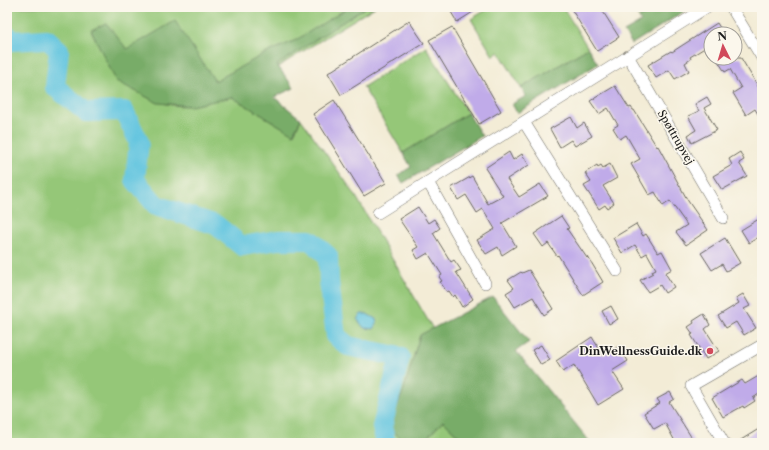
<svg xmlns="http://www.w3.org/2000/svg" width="769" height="450" font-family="'Libre Caslon Text',serif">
<rect width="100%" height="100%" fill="#fbf7ec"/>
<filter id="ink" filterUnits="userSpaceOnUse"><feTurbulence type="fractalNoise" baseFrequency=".025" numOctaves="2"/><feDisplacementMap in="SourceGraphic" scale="8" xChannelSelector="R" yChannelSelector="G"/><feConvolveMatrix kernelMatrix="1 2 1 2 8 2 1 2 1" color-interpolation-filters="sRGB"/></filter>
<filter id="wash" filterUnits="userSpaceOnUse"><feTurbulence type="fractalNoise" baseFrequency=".012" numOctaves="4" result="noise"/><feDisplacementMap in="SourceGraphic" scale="16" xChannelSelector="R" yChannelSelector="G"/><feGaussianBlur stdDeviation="0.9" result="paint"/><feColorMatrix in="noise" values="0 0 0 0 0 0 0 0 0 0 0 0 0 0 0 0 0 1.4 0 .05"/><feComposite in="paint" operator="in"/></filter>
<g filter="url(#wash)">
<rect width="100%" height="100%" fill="#f3ecd6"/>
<path fill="#95c778" stroke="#58724a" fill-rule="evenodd" d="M7 7H375L227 98 232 97 294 134 301 119 354 193 433 329 420 335 403 392 388 428 408 443H7ZM145 96 202 103C185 109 161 105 145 96Z
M491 7H563L588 48 521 88 499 52 493 56 471 19Z
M632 7H656L639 18Z
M426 47 468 113 403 153 363 87Z
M443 421 466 443H422Z"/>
<path fill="#78ac68" stroke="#4a6442" d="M349 7H366L277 65 294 88 274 97 301 119 293 134 232 97 191 106 158 103 116 81 91 30 106 23 127 49 175 21 215 81 264 54 296 40Z
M656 7H691L632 44 624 32 641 22 639 18Z
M588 48 598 64 517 113 512 104 526 96 521 88Z
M468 113 482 136 403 183 398 175 411 167 403 153Z
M493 297 529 342 516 351 591 443H466L443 421 422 443H408L388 428 403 392 420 335Z"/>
<path fill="#61c4df" stroke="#3e707e" d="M361 314H367L376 319 377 324 374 329 364 328 357 319Z"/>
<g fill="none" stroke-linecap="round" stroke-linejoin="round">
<path stroke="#61c4df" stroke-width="20" d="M7 35 12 41 47 39 59 50 55 87 86 112 124 111 139 142 135 180 156 205 216 225 242 246 278 240H310L328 256 329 281 336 336 348 346 400 357 382 427 386 443"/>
</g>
<g id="blocks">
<path fill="#c0abe9" d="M448 7H481L457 22Z
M570 7H600L619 37 597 51Z
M409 21 424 43 341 95 328 73Z
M717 23 724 34H711V44L690 57 691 59 685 63 689 71 675 79 669 70 656 78 648 65 671 51 672 52Z
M452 27 501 111 479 124 429 40Z
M716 58H741L762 93V121L755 109 746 115 733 93 741 88 730 69 725 72Z
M615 86 629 108 631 107 633 110H634L657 147 658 146 688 201 708 230 686 245 676 232 687 225 670 201 663 206 655 192 649 195 631 164 640 159 629 140 626 135 620 139 613 128 618 125 608 108 599 114 590 101Z
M707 97 711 104 704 108 717 130 692 143 688 135 696 130 688 116 699 111 695 104Z
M334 100 386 183 364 196 313 114Z
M571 117 577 128 584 123 592 136 575 146 571 140 560 147 550 129Z
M509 152 513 160 522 154 529 165 507 179 519 197 540 184 548 196 502 223 516 246 502 255 498 247 486 254 477 240 495 229 483 209 477 213 466 195 458 200 451 188 472 176 488 204 503 196 485 168Z
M740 152 744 160 739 163 747 176 722 190 713 176 732 165 729 159Z
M610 164 617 178 603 186 614 203 607 208 605 205 599 209 584 186 591 182 585 173 597 165 598 167 601 165 603 168Z
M418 207 428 223 434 219 440 228 433 233 451 262 454 260 461 270 456 272 473 299 462 307 455 295 453 297 449 291 447 292 440 282 442 281 439 277 442 275 428 253 418 259 413 250 418 247 399 219Z
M561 216 569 228 567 229 587 258 588 257 603 282 583 295 558 255 557 256 548 243 543 247 534 234Z
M762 217V235L749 243 741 230Z
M636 224 643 236 646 234 658 253 662 251 672 269 665 273 674 287 665 293 660 285 648 292 640 280 653 273 652 271 656 269 647 253 642 256 635 245 622 253 613 238Z
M725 238 740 263 726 271 722 264 712 270 701 253Z
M529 270 553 309 544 315 533 297 515 307 506 293 514 288 508 280 521 272 522 273Z
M743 294 750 306 744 309 756 328 744 335 736 322 726 328 718 316 739 303 736 298Z
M611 306 618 319 609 324 602 311Z
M704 314 710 325 705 329 719 351 706 359 691 335 693 334 688 327 694 323 693 321Z
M592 337 603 355 619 346 628 361 612 371 624 389 598 405 576 368H575L574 365 563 372 556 361Z
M541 345 550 360 541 365 532 350Z
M762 374V392L753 398 755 401 744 408 743 406 723 417 712 398 742 380 745 384Z
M670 392 674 399 669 402 695 443H676L665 423 654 429 644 413 660 403 657 399Z
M762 427V443H736Z"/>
</g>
</g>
<g filter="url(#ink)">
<use href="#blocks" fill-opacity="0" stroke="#67655d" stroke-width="1"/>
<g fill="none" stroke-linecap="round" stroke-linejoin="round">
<defs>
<path id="minor" d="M731 7 762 58
M628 56 723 218
M524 122 617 271
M428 182 485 283
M378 213 707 7
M724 443 691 386 762 345"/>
</defs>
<use href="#minor" stroke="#67655d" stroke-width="12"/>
<use href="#minor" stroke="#fff" stroke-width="11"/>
</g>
</g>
<circle fill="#d1495b" stroke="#fbf7ec" stroke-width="1.5" cx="710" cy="351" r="4"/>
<g text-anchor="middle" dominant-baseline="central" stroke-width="3" stroke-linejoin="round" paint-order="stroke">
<g font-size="11" fill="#1c1c1c" stroke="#fbf7ec">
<text transform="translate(676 137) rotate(60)">Spøttrupvej</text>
</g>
<g font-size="11" font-weight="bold" fill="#1c1c1c" stroke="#fbf7ec" text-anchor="end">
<text x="702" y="351">DinWellnessGuide.dk</text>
</g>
</g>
<rect width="769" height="450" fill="none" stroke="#fbf7ec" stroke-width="24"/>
<g transform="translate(723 46) rotate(355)"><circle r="19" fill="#fbf7ec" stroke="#a29f99"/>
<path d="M0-3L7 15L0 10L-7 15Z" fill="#d1495b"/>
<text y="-6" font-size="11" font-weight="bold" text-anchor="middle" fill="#1c1c1c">N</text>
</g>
</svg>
